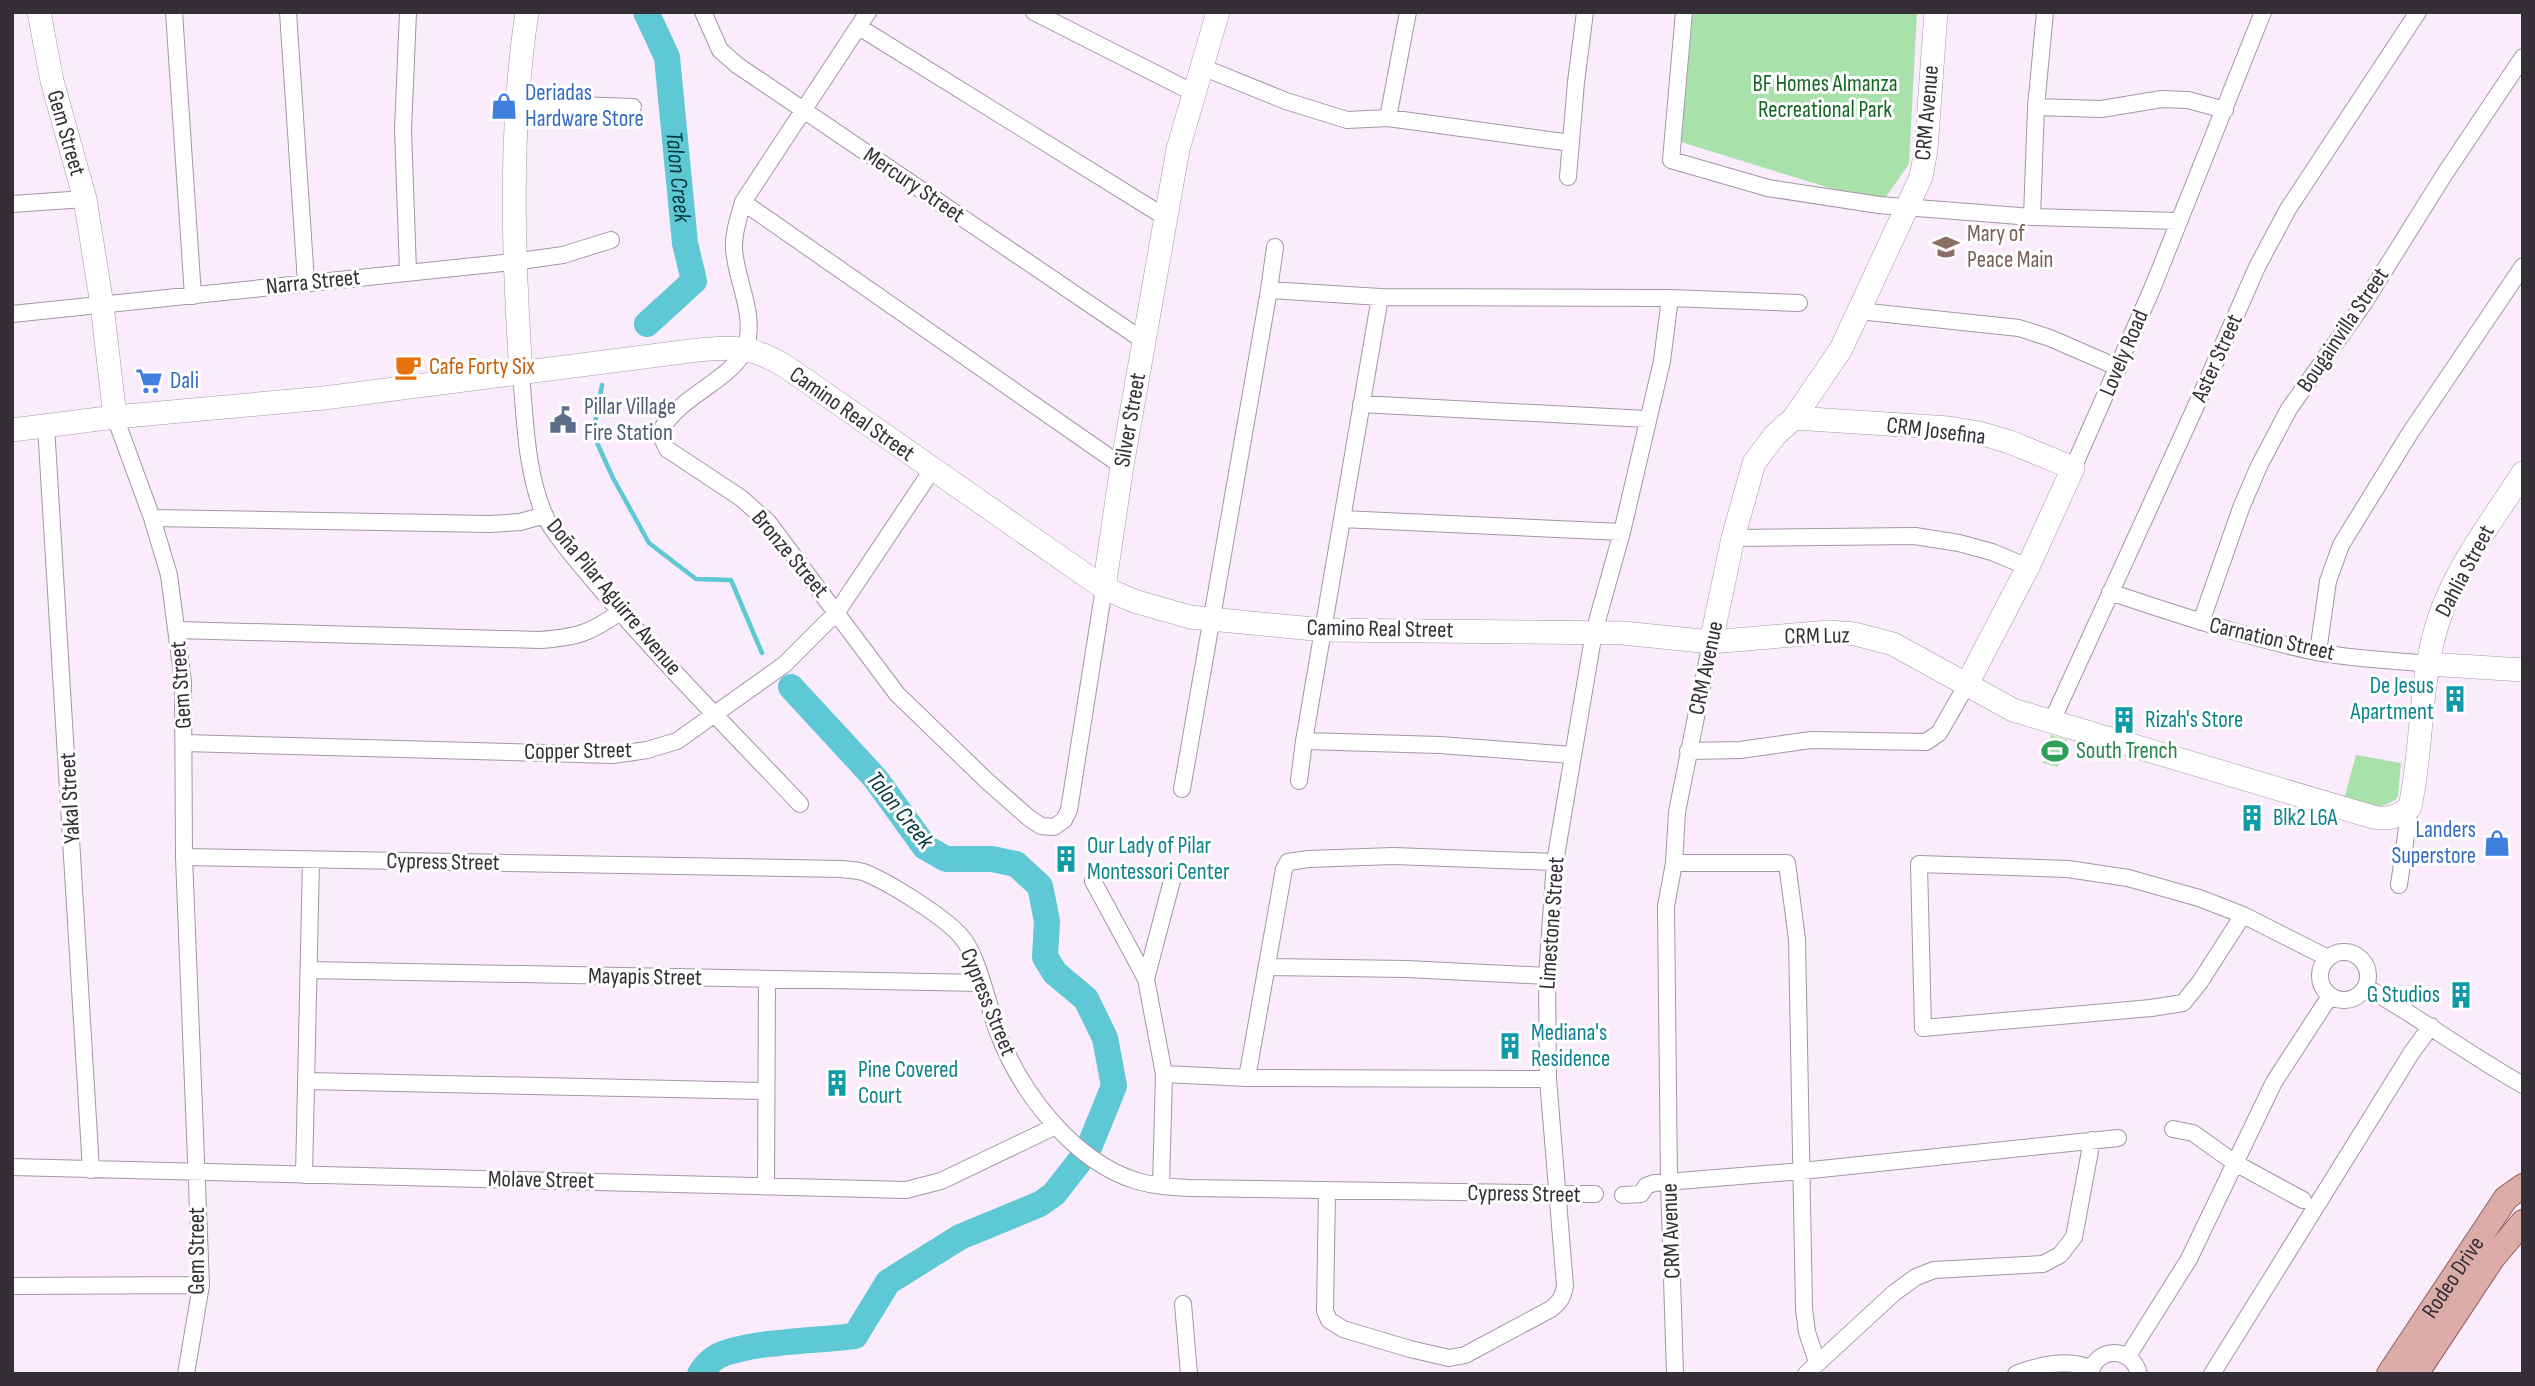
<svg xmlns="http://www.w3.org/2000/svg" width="2535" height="1386" font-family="'Sofia Sans Condensed',sans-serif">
<rect width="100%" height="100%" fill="#faecfd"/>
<path fill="#a8e1aa" d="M1693 12H1917L1909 164 1881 204 1681 142Z
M2051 735 2067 740 2058 767 2043 763Z
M2356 755 2401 763 2398 796 2395 800 2378 808 2344 799Z"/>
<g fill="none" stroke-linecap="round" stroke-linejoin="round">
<path stroke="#5fc8d5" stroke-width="4.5" d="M602 385 593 434 613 478 649 543 696 579 731 580 762 653"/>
<g stroke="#5fc8d5" stroke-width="26">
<path id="s1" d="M646 12 667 57 685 243 694 281 647 324"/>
<path d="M791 687 875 778 925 847 946 859H992L1016 864 1040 886 1047 921 1045 957 1055 973 1086 999 1105 1038 1114 1086 1090 1145"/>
<path d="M700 1374C706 1364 714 1357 725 1353 762 1341 815 1341 855 1336L888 1282 960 1237 1040 1204 1054 1194 1079 1162"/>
</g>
<defs>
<path id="street" d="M174 12 193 296
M288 12 306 282
M408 12 403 130 408 271
M703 12 720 50 737 65 1144 341
M868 12 743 202C739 217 733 233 734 249 736 281 756 314 746 346 736 379 675 397 660 433L667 449 741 498 768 522 897 694 987 781 1029 818 1041 826 1054 827 1064 820 1069 810 1104 588
M1034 12 1194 93
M1684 12 1671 160 1768 188 1879 205 2032 217 2178 221
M859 27 1165 217
M1202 67 1286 101 1347 120 1388 118 1571 143
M517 103 633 107
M2036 107 2101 109 2162 99 2188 100 2225 110
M1388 118 1408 12
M1568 177 1576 82 1585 12
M743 202 1122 466
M12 204 85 199
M2032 217 2036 107 2045 12
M1269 290 1380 297 1670 298 1799 303
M1859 311 2019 328 2050 338 2119 368
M12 314 513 262 563 255 611 240
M521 373C525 419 526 471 544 514 552 533 584 569 598 586 662 662 732 732 800 804
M1361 404 1647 419
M115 417 152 518 169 575 183 682 184 857 201 1285 186 1374
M46 426 91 1170
M2073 468 2152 289 2263 12
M152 518 490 524 520 522 545 515
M1342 519 1622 532
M1733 538 1915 536 1959 543 1992 552 2028 567
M2110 592C2178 615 2246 637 2316 652 2353 659 2391 660 2428 664
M2201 622 2241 508 2259 466 2289 409 2364 303 2444 175 2523 57
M178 630 540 640C577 637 589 634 620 612
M2318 652 2328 581 2341 545 2410 433 2523 266
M2051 723 2200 397 2257 267 2288 209 2418 12
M1304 741 1440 745 1572 755
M185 743 613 755 647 750 677 741 785 664 837 612 932 470
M1688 751 1740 750 1811 740 1926 742 1939 733 1966 686
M1299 781 1304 741 1380 297
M1182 789 1269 290 1275 247
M184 857 842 869C849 870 856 870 863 872 887 881 949 919 964 940 979 961 988 1004 997 1030 1019 1090 1072 1161 1137 1181 1154 1186 1171 1187 1189 1188L1595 1194
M1674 863H1787L1797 939 1804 1309 1807 1332 1817 1362
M1093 881 1146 979 1164 1074 1161 1186
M2399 885 2410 807
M2243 915 2200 982 2183 1003 2151 1008 1923 1028 1919 864 2068 869 2128 878 2199 898 2243 915 2328 958
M2320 976a24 24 0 1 1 48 0a24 24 0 1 1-48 0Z
M1267 967 1407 969 1547 976
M309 970 981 983
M1146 979 1174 873
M2366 987C2420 1018 2469 1055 2523 1085
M1164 1074 1247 1078 1548 1079
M1247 1078 1284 869 1288 862 1308 859 1394 856 1555 862
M308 1081 765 1091
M2173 1129 2193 1133 2235 1163 2303 1200
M12 1167 906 1190 941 1181 1056 1126
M304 1175 311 860
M766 1186 767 979
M1327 1191 1325 1311 1329 1320 1343 1329 1410 1349 1449 1358 1465 1355 1551 1309C1560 1302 1563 1297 1565 1286L1548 1079 1547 976 1555 862 1594 632 1622 532 1662 361 1670 298
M1623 1195 1641 1194 1646 1186 1654 1183 1802 1171 2118 1138
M12 1286 201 1285
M1183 1304 1189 1374
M2128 1356 2189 1259 2274 1082 2330 996
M1675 1374 1669 1182 1666 906 1674 863 1677 812 1711 642
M1806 1374 1894 1293 1916 1277 1934 1270 2043 1264 2060 1255 2074 1237 2092 1140
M2016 1374C2042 1364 2065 1359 2091 1368
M2090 1374C2096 1346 2132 1346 2139 1374
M2212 1374 2412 1052 2431 1026"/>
<path id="secondary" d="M39 12 52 81 85 199 102 305 115 417
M521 373C513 252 509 132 527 12
M1794 418 1949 428 1979 433 2010 442 2073 468 2028 567 1966 686
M12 430 115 417 324 398 690 351C732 347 748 344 785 366L1104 588 1134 601 1190 617 1324 630 1623 633 1711 642 1829 632 1855 634 1893 644 2013 710 2373 817C2389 820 2398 817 2410 807 2423 747 2419 681 2438 622 2455 568 2493 520 2523 473
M1104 588 1122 466 1178 149 1218 12
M1711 642 1733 538 1754 463 1775 435 1794 418 1841 349 1921 177 1926 150 1936 12
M2428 664 2523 670"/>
<g id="primary">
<path id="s2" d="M2389 1374 2494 1216 2506 1198 2523 1186"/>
<path d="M2416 1374 2492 1259 2523 1222"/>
</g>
</defs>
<use href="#street" stroke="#a595a8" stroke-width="18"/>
<use href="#secondary" stroke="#a595a8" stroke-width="24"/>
<use href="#primary" stroke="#925c5b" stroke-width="26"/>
<use href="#street" stroke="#fff" stroke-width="16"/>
<use href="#secondary" stroke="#fff" stroke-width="23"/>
<use href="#primary" stroke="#dcaca9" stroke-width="24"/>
</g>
<defs>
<symbol id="shop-bare" viewBox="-9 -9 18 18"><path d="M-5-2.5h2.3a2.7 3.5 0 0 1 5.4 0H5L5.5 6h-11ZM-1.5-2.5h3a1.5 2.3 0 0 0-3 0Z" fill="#3f7fe0" stroke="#fefefe" stroke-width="2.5" paint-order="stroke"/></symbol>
<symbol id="school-bare" viewBox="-9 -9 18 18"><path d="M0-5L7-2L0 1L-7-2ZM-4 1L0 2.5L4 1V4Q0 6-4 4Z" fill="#8d6e63" stroke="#fefefe" stroke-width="2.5" paint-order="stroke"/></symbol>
<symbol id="cafe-bare" viewBox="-9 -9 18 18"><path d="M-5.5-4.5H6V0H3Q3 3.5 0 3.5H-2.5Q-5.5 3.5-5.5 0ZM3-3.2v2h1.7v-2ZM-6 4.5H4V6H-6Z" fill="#e8710a" stroke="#fefefe" stroke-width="2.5" paint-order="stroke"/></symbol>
<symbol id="supermarket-bare" viewBox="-9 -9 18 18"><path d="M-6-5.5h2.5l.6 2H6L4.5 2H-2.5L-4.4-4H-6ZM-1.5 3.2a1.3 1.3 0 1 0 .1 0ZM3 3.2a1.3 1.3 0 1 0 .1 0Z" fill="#3f7fe0" stroke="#fefefe" stroke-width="2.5" paint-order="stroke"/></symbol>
<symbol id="civic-bare" viewBox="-9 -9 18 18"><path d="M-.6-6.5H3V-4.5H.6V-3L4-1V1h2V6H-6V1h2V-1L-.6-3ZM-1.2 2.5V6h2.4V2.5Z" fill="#5c6f8a" stroke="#fefefe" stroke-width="2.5" paint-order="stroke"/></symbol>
<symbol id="building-bare" viewBox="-9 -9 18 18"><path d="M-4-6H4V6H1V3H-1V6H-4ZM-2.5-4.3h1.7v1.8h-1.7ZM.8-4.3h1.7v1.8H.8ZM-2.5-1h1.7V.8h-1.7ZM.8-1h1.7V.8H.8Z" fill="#0f9aa8" stroke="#fefefe" stroke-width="2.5" paint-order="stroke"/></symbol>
<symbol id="stadium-bare" viewBox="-9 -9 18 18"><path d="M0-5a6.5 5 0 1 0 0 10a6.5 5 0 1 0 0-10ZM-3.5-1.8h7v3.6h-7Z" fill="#2e9e5b" stroke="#fefefe" stroke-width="2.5" paint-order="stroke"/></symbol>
</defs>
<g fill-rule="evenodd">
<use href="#shop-bare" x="485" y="87" width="38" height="38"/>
<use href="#school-bare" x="1927" y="228" width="38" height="38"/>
<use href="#cafe-bare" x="389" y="348" width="38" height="38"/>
<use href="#supermarket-bare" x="130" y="362" width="38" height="38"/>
<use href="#civic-bare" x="544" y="401" width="38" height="38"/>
<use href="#building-bare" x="2436" y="680" width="38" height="38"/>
<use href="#building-bare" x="2105" y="701" width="38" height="38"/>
<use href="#stadium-bare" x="2036" y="732" width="38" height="38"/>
<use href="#building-bare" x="2233" y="799" width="38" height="38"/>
<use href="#shop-bare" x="2478" y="824" width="38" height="38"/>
<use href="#building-bare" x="1047" y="840" width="38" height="38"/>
<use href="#building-bare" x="2442" y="976" width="38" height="38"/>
<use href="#building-bare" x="1491" y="1027" width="38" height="38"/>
<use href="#building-bare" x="818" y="1064" width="38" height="38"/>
</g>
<g text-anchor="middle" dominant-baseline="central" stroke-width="6" stroke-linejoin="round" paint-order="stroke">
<g font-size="23" fill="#146723" stroke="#fefefe">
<text x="1825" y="84">BF Homes Almanza<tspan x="1825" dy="26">Recreational Park</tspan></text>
</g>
<g font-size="23" fill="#366cbe" stroke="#fefefe" text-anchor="start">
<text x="525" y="93">Deriadas<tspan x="525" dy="26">Hardware Store</tspan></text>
<text x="170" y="381">Dali</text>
<text x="2476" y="830" text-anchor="end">Landers<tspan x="2476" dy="26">Superstore</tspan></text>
</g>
<g font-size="23" fill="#342e36" stroke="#fefefe">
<text transform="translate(1927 113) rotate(-85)">CRM Avenue</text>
<text transform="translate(66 133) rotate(74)">Gem Street</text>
<text transform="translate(914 185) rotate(34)">Mercury Street</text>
<text transform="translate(313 282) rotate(-6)">Narra Street</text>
<text transform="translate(2343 330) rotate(-56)">Bougainvilla Street</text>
<text transform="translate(2124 353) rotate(-67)">Lovely Road</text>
<text transform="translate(2217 358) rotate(-66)">Aster Street</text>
<text transform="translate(852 414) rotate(35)">Camino Real Street</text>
<text transform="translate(1130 420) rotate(-80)">Silver Street</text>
<text transform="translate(1936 431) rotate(7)">CRM Josefina</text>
<text transform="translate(790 554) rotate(50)">Bronze Street</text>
<text transform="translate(2465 571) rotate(-62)">Dahlia Street</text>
<text transform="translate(614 597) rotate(50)">Doña Pilar Aguirre Avenue</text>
<text transform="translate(1380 629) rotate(1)">Camino Real Street</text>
<text transform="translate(1817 636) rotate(-1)">CRM Luz</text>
<text transform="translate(2272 639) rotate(13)">Carnation Street</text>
<text transform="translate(1706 668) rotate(-78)">CRM Avenue</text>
<text transform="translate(181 685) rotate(-94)">Gem Street</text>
<text transform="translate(578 751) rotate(-1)">Copper Street</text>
<text transform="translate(70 798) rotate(-93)">Yakal Street</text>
<text transform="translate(443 862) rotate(1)">Cypress Street</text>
<text transform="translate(1552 923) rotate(-86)">Limestone Street</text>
<text transform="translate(645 977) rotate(1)">Mayapis Street</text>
<text transform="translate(988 1002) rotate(68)">Cypress Street</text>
<text transform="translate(541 1180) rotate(1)">Molave Street</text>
<text transform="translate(1524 1194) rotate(1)">Cypress Street</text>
<text transform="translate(1671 1231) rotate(-92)">CRM Avenue</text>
<text transform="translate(197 1251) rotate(-90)">Gem Street</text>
<text stroke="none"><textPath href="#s2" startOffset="116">Rodeo Drive</textPath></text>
</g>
<g font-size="23" fill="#785e54" stroke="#fefefe" text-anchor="start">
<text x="1967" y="234">Mary of<tspan x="1967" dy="26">Peace Main</tspan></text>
</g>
<g font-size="23" fill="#c56008" stroke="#fefefe" text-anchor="start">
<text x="429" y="367">Cafe Forty Six</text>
</g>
<g font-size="23" fill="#4e5e75" stroke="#fefefe" text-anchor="start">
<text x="584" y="407">Pillar Village<tspan x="584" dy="26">Fire Station</tspan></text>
</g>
<g font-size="23" fill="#0d838f" stroke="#fefefe" text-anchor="start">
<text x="2434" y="686" text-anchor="end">De Jesus<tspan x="2434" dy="26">Apartment</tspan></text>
<text x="2145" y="720">Rizah's Store</text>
<text x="2273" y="818">Blk2 L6A</text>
<text x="1087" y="846">Our Lady of Pilar<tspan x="1087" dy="26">Montessori Center</tspan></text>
<text x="2440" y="995" text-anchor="end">G Studios</text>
<text x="1531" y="1033">Mediana's<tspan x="1531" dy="26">Residence</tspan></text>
<text x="858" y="1070">Pine Covered<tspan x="858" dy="26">Court</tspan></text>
</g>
<g font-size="23" fill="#27864d" stroke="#fefefe" text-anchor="start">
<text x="2076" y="751">South Trench</text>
</g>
<g font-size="24" font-style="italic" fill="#04383e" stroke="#fefefe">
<text stroke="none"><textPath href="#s1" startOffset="170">Talon Creek</textPath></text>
<text transform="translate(900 810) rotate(51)">Talon Creek</text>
</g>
</g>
<rect width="2535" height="1386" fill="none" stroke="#342e36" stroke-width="28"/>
</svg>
